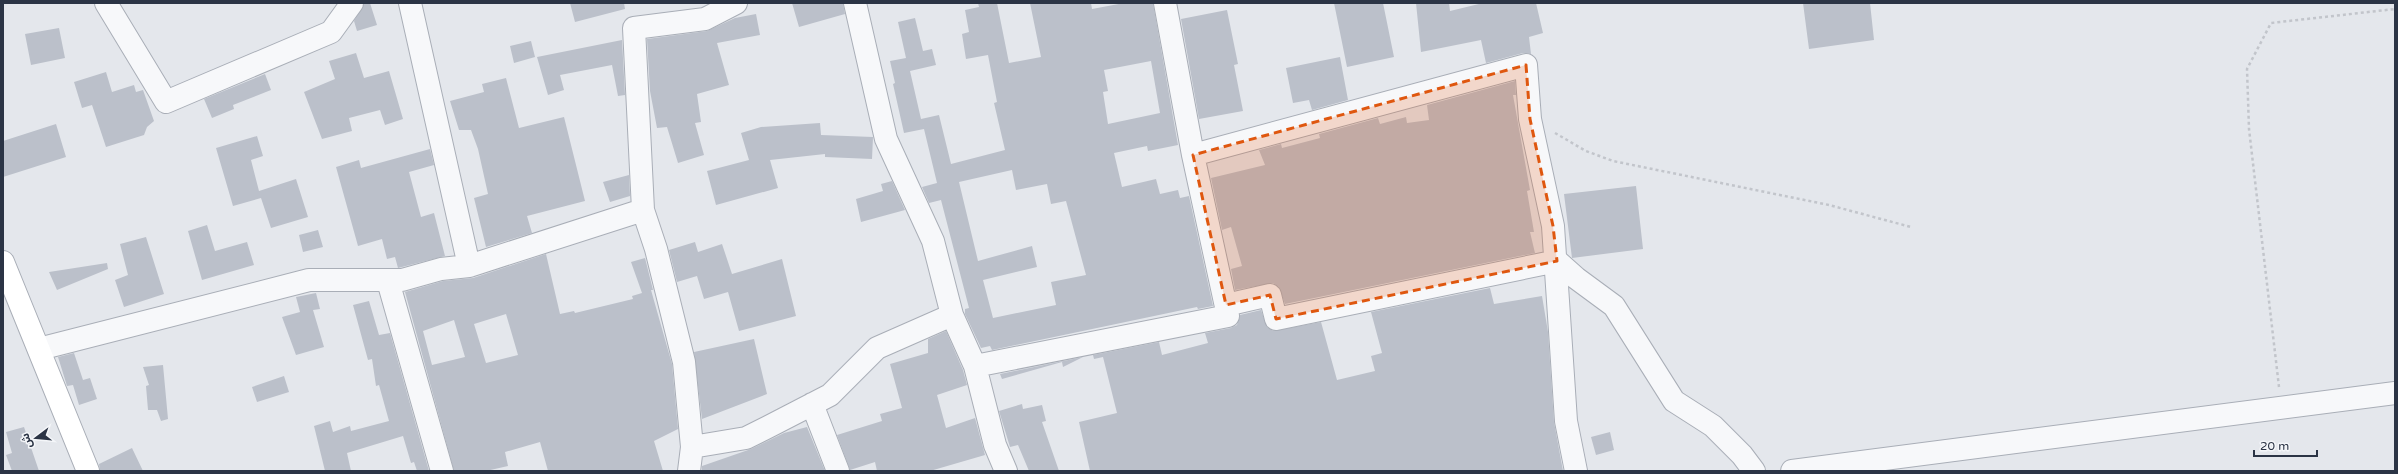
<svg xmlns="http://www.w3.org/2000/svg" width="2398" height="474" font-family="'Varela Round','Noto Sans Arabic',sans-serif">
<rect width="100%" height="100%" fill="#e4e7ec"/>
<path fill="#bbc0ca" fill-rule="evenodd" d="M364 3H370L377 25 357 31 354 21Z
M570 3H624L625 9 575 22Z
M792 3H843L845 14 799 27Z
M978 3H997L1009 63 1041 57 1030 3H1091L1092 9 1124 3H1153L1178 145 1148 151 1147 146 1114 153 1122 187 1156 179 1160 194 1178 190 1180 198 1189 196 1213 306 1198 309 1197 307 992 350 990 346 981 348 965 314V309L969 308 941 200 929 203 922 187 937 183 924 129 904 133 893 84 895 83 890 61 906 58 898 22 915 18 923 51 932 49 936 65 910 71 921 119 939 115 951 164 1005 150 994 103 997 102 988 55 966 59 962 34 969 32 965 10 979 7ZM1151 61 1160 113 1108 124 1103 92 1108 91 1104 70ZM1012 170 1016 190 1047 184 1051 204 1066 201 1086 275 1051 282 1056 305 993 318 983 280 1037 267 1032 246 978 261 959 182Z
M1334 3H1383L1394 57 1347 67Z
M1416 3H1449L1450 11 1483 3H1536L1543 33 1529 37 1531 54 1523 53 1486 63 1481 40 1421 52Z
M1803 3H1870L1874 40 1809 49Z
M1227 10 1238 64 1234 65 1243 111 1199 119 1181 19Z
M756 14 760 35 717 43 729 85 697 94 701 122 695 123 704 155 678 163 667 127 657 128 650 91 647 39 707 31 735 18Z
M59 28 65 58 31 65 25 34Z
M622 40 625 95 618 96 612 65 560 75 564 90 548 95 537 57Z
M531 41 535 57 514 63 510 46Z
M356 53 364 78 389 71 403 119 385 125 380 110 349 118 352 131 322 139 304 92 335 79 329 61Z
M1340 57 1348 100 1312 110 1309 100 1293 103 1286 68Z
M106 72 112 92 134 85 136 92 143 90 154 121 147 127 144 135 106 147 92 105 82 108 74 82Z
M265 74 271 90 233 105 234 109 212 118 204 99Z
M506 78 519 128 564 117 585 201 527 216 532 233 486 247 474 198 488 194 478 149 471 130H459L450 101 484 92 482 84Z
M1515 81 1516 95H1513L1530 190 1527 191 1534 232H1530L1535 253 1285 304 1279 287 1273 283 1235 290 1231 269 1242 266 1231 227 1222 230 1211 178 1265 165 1259 150 1281 144 1282 148 1320 138 1319 134 1378 118 1380 124 1406 117 1407 123 1429 120 1427 105Z
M820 123 821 135 873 137 872 159 825 157V154L770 160 778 188 716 205 707 171 749 160 741 133 761 127Z
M56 124 66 157 3 177V141Z
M257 136 263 156 251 160 259 191 296 179 308 217 271 228 261 198 233 206 216 148Z
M430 149 434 165 409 172 421 217 434 213 445 256 398 268 395 257 387 259 382 239 358 246 336 167 359 160 361 168Z
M629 175 630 196 610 202 603 182Z
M892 181 905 210 861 222 856 199 883 191 881 184Z
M1636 186 1643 249 1572 258 1564 194Z
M207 225 215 251 247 242 254 265 202 280 188 231Z
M318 230 323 247 303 252 299 235Z
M146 237 164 294 124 307 115 280 128 275 120 244Z
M695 242 698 252 722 244 732 274 782 259 796 316 739 331 728 292 704 299 697 276 677 282 669 250Z
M546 254 560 314 574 311 575 313 633 299 632 296 642 293 631 262 645 258 653 290H651L672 364 678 429 654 441 663 471H548L540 442 505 452 508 466 486 471H454L405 292 443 281 473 278ZM506 314 518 355 486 363 474 324ZM454 320 465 357 432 365 423 331Z
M107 263 108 269 57 290 49 272Z
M1490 288 1494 304 1542 296 1548 332 1554 422 1563 471H1090L1079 422 1117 413 1103 357 1094 359 1093 355 1159 342 1162 355 1208 343 1205 333 1231 328 1237 325 1240 315 1261 310 1267 327 1273 331 1321 322 1337 380 1375 371 1371 356 1382 353 1371 312Z
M316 293 320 309 313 310 324 347 296 355 282 317 300 312 296 297Z
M369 301 379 335 390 333 429 471H417L414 462 411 463 403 436 347 453 351 471H325L314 426 330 421 333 432 350 426 351 431 389 421 379 385 376 386 372 359 368 360 353 305Z
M946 331 963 370 967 385 937 395 946 428 975 418 985 455 930 471H877L875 462 850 470 837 435 882 421 880 414 902 408 890 364 928 353V339Z
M754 339 767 394 702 419 694 352Z
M74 353 83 380 90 378 97 399 79 405 73 385 67 386 58 357Z
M1083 357 1063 367 1062 362 1002 379 1000 374Z
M163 365 168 419 161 421 157 410H148L146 386 149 385 143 367Z
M284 376 289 392 257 402 252 387Z
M1022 404 1023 409 1042 405 1046 421 1042 422 1059 471H1029L1018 445 1010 447 999 411Z
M24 427 39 471H12L6 455 12 453 6 432Z
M807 427 825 471H702V466L751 449 784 433Z
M1610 432 1614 450 1596 455 1591 437Z
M132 448 143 471H100L99 464Z"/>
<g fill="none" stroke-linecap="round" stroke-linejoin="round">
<defs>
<path id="street" d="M106 3 166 102 331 32 352 3
M410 3 469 266
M855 3 886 139 933 241 952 315 975 366 995 445 1006 471
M1193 155 1526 65 1530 119 1553 226 1566 421 1576 471
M388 281 442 471
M1226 305 1270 295 1276 319 1557 261 1576 278 1614 306 1674 401 1713 426 1742 455 1754 471
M39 349 309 280H402L441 269 469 266 643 210
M975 366 1228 316 1193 155 1165 3
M812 404 838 471
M692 447 746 438 768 427 830 395 877 348 952 315
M689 471 692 447 684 362 656 249 643 210 634 28 705 19 736 3
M1792 471 2395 393"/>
<path id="secondary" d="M3 262 88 471"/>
</defs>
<use href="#street" stroke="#a9aeb7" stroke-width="24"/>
<use href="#secondary" stroke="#a9aeb7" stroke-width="24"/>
<path stroke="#c2c5cb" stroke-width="2.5" stroke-dasharray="3 3" stroke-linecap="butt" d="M1555 133 1586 151 1613 161 1829 205 1911 227
M2279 387 2249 129 2247 69 2271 23 2395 9"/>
<use href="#street" stroke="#f7f8fa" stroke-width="22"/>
<use href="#secondary" stroke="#fff" stroke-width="22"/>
</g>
<path fill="#df570f" fill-opacity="0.2" stroke="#df570f" stroke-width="3" stroke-dasharray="8 5" stroke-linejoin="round" d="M1526 65 1530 119 1553 226 1557 261 1276 319 1270 295 1226 305 1193 155Z"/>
<rect width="2398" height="474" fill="none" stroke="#2b3445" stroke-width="8"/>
<g transform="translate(36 438) rotate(254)" stroke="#f4f6f9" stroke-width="3" paint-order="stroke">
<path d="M0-3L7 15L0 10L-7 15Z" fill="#2b3445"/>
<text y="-6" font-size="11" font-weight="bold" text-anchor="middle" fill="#2b3445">ش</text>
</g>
<path d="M2254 450v6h63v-6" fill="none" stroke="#2b3445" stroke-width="2"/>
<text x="2260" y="450" font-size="12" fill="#2b3445" stroke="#f4f6f9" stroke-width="3" paint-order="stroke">20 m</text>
</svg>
